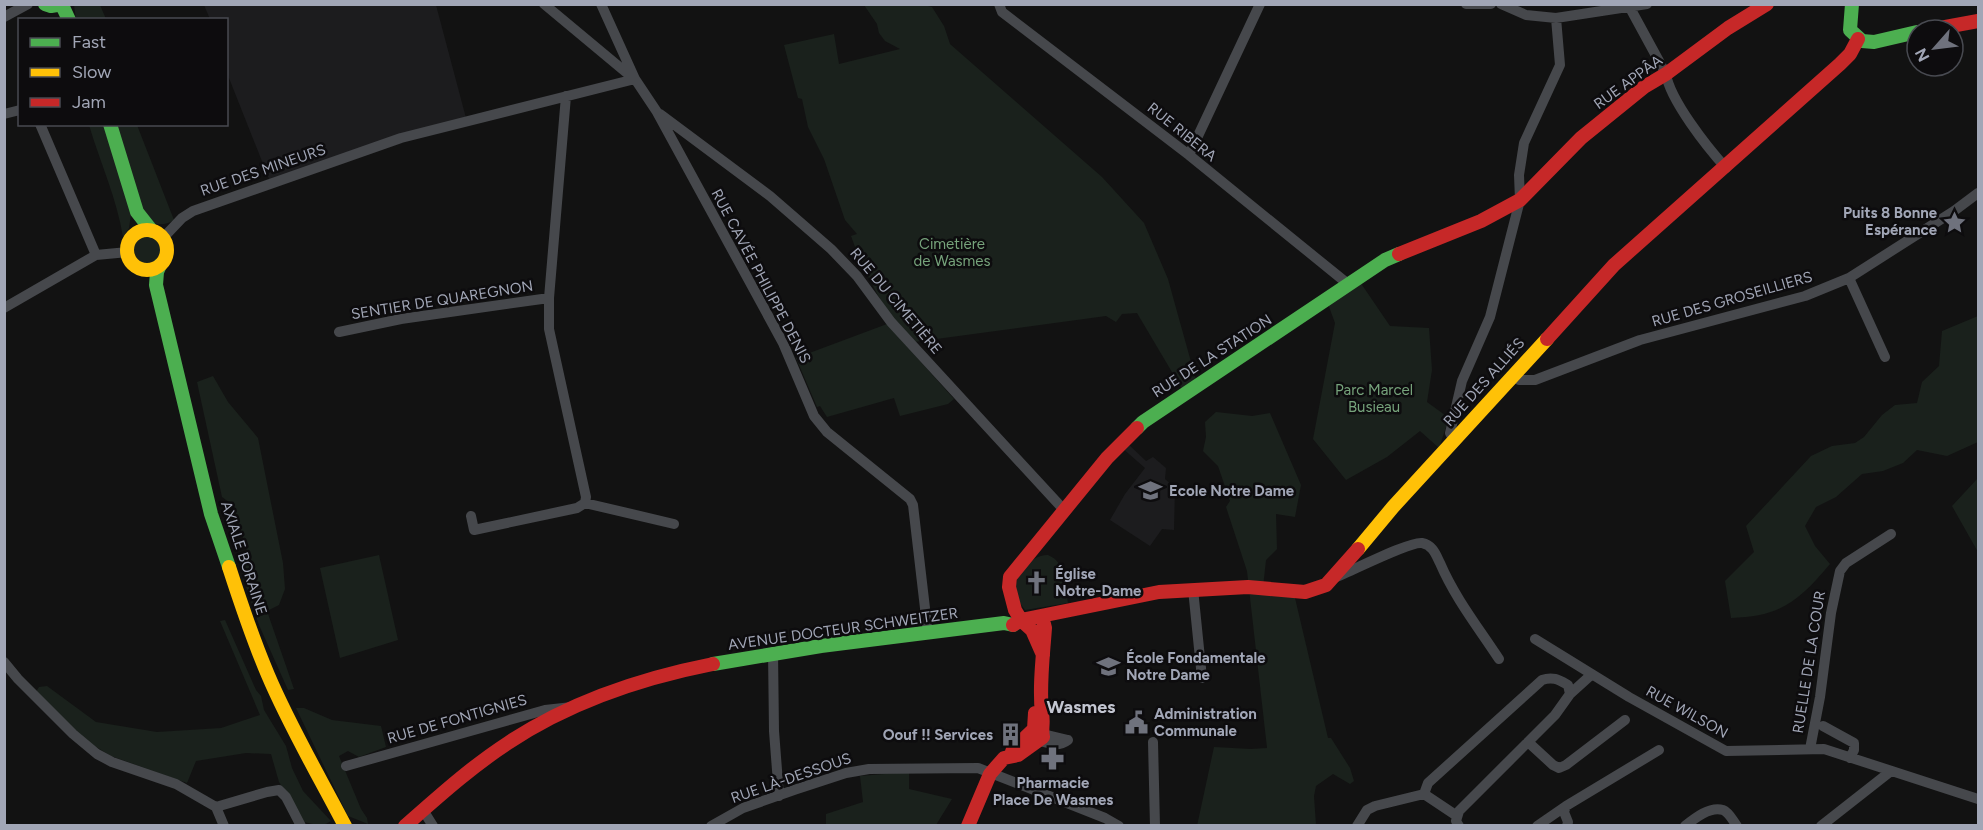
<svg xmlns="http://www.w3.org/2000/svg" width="1983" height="830" font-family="Figtree,sans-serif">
<rect width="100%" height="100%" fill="#121212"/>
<path fill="#1c1c1e" d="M204 5H436L466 118 271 184 227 73 226 20 210 19Z
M1126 442 1146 461 1153 457 1166 468 1165 479 1175 488 1174 530 1162 529 1150 546 1110 520 1125 494 1145 468 1121 447Z"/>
<path fill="#1a211c" d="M920 4 932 7 944 26 950 44 1102 177 1144 223 1168 279 1196 380 1182 389 1137 313 1122 314 1116 322 1106 316 914 342C905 332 893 321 886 309 872 286 860 262 851 236L857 234 845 220 824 159 808 127 802 99 798 98 784 45 834 34 839 64 900 49 885 41 879 33 877 24 864 5Z
M74 5H100L106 19H76Z
M89 125H137L174 220C159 230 146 220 131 214L129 228 123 237C117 199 100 162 89 125Z
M132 250a15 15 0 1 1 30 0a15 15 0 1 1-30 0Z
M1358 279 1390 326 1429 328 1432 370 1427 402 1449 418 1439 448 1420 431 1387 457 1346 480 1313 439 1335 323 1328 304Z
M1978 316V442L1947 456 1917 450 1903 463 1883 471 1862 474 1836 497 1816 507 1805 526 1815 546 1830 564C1799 601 1780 617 1731 618L1725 581 1754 552 1746 526 1811 456 1832 446 1855 443 1864 437 1882 415 1895 405 1917 403 1922 382 1939 366 1942 331Z
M887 324 954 399 948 404 900 416 894 398 827 417 820 406 817 407 796 358Z
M213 376 228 402 258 438 283 563 285 589 279 605 267 611 294 689 288 690 259 625 242 575 248 554 233 505 222 497 197 382Z
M1216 412 1252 416 1270 413 1301 485 1295 517 1276 514 1277 549 1266 560 1263 587 1295 598 1328 738H1331L1350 768 1354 781 1350 784 1333 774 1316 786 1314 796 1316 825 1197 826 1214 747 1251 749 1267 748 1247 571 1226 507 1230 501 1218 466 1203 451 1206 437 1205 422Z
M1978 478V552L1952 506Z
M379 555 398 640 340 658 320 568Z
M1048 555C1067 563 1065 585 1068 603L1025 610C1021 604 1016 599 1015 592 1014 576 1031 554 1048 555Z
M225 620 256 690 261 696 264 710 286 746 292 768 303 791 331 821 322 826 304 822 279 782 271 754 246 753 196 761 187 783 111 756 88 742 36 692 39 687 47 686 96 722 157 732 221 728 260 715 220 621Z
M296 708H304L332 720 381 726 386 747 359 757 348 751 339 756 361 809 367 818 368 824 348 816Z
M909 772V789L952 799 936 825 826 826V814L863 802 860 776Z"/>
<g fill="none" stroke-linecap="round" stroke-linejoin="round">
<path stroke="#46484c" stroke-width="10" d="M544 4 634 79
M601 4 635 79 657 112 783 343 814 416 827 432 910 499 913 505 928 634
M999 4 1002 12 1189 155 1348 284
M1466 4H1491
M1501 4 1526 15 1556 18 1647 4
M1629 6 1666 74C1670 100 1707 147 1726 168
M4 17 28 4
M4 114 20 110
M660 114 770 196 831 249 857 276 891 322 1064 510
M40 124 96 255
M1189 155 1260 4
M163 238 182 218 193 211 401 138 635 79
M1849 278 1885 357
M4 308 96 255 128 252
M339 332 401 319 549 298 566 96
M1512 376 1519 380H1535L1640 340 1805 296 1849 278 1954 211 1978 193
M1454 440 1450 433 1462 381 1490 317 1520 200 1519 175 1524 143 1560 65 1556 18
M585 503 674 524
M471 516 474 530 577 508 585 503 586 497 549 329V298
M1336 577C1352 571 1410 541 1422 543 1433 545 1436 555 1440 563 1455 598 1478 627 1499 659
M1193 589 1202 678
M1535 639 1629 697 1726 751 1824 749 1978 799
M773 652 774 731 779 796
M4 662 18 679 73 734 97 754 112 762 176 784 216 807 224 826
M1823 726 1854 743V750L1850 758
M1043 734 1068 740
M1040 741C1050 744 1059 747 1068 740
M1153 742 1155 826
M1528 742 1553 765 1559 768 1566 765 1625 720
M1810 749 1820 697 1831 613 1840 571 1846 563 1891 534
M346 766 545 710 572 707
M1424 794 1428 783 1542 680C1553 676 1559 680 1568 685L1570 694
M216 807 267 792 279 790 286 797 301 826
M423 810 433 826
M711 826 743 808 794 790 846 773 869 769 978 768 1105 818 1119 826
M1357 826 1367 810 1375 806 1424 794 1457 816
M1459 826 1456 821 1459 811 1555 715 1570 694 1591 675
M1537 826 1566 806
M1567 826 1568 822 1564 812 1566 806 1659 750
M1685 826C1695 818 1710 806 1723 810 1729 812 1733 821 1737 826
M1821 826 1891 771"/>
<path stroke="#4caf50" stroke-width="14" d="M45 4 51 6 63 4
M1852 4 1850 30 1862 41 1874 42 1917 32
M62 5 69 20
M110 124 137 212 152 231
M160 265 157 272 156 285 211 514 229 567
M1137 428 1143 422 1385 260 1399 254
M713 664 821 646 1004 623 1013 625"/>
<path stroke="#ffc107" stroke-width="14" d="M127 250a20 20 0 1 1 40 0a20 20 0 1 1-40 0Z
M1358 549 1393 507 1547 339
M229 567C241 604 253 640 268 675 290 727 319 776 345 826"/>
<path stroke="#c62828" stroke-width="14" d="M1929 30 1978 21
M1399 254 1481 221 1520 200 1581 138 1644 87 1666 74 1728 28 1767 4
M1547 339 1614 265 1840 64 1850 54 1858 39
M1013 625 1021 620 1159 592 1248 587 1305 592 1326 585 1358 549
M1043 655 1032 630 1021 620 1015 610 1009 587 1010 577 1107 458 1137 428
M1011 755 1013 749 1034 729 1035 713
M405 826C438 797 471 767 508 743 568 703 642 678 713 664
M968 826 990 774 1004 758 1018 755 1043 737C1041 729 1044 722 1042 714 1039 686 1043 656 1045 628L1042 616"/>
</g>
<defs>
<symbol id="sight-bare" viewBox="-9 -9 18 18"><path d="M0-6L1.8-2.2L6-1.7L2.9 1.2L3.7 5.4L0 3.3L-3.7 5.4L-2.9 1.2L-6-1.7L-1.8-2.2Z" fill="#6f727d" stroke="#0d0c0e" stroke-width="2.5" paint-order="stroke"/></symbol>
<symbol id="school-bare" viewBox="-9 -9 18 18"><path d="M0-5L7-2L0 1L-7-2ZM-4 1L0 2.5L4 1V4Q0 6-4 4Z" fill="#6f727d" stroke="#0d0c0e" stroke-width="2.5" paint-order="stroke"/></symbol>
<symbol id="church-bare" viewBox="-9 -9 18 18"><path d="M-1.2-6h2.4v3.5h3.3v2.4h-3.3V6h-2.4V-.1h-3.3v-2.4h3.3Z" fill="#6f727d" stroke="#0d0c0e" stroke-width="2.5" paint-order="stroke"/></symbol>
<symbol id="civic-bare" viewBox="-9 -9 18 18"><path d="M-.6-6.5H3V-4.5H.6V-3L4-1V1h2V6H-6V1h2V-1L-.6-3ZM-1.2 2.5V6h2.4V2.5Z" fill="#6f727d" stroke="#0d0c0e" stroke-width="2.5" paint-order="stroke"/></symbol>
<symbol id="building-bare" viewBox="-9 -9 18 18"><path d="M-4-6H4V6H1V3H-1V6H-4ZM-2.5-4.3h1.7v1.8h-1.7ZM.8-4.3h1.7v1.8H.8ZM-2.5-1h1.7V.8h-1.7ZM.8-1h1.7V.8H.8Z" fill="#6f727d" stroke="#0d0c0e" stroke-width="2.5" paint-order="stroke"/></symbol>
<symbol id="pharmacy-bare" viewBox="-9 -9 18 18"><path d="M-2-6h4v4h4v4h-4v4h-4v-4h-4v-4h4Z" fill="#6f727d" stroke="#0d0c0e" stroke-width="2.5" paint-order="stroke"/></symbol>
</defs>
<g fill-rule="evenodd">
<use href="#sight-bare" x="1938" y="206" width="33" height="33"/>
<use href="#school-bare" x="1134" y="474" width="33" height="33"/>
<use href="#church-bare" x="1020" y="566" width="33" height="33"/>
<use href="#school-bare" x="1092" y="650" width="33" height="33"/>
<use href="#civic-bare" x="1120" y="706" width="33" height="33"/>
<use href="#building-bare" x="994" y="718" width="33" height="33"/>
<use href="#pharmacy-bare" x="1036" y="742" width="33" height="33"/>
</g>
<g text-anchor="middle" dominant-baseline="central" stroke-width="5" stroke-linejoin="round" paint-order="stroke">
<g font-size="15" fill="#a1a6b6" stroke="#0d0c0e">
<text transform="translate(1628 82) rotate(-36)">RUE APPÂA</text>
<text transform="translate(1182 132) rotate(39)">RUE RIBERA</text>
<text transform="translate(263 170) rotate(-19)">RUE DES MINEURS</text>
<text transform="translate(761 276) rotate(62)">RUE CAVÉE PHILIPPE DENIS</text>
<text transform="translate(1732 299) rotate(-16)">RUE DES GROSEILLIERS</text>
<text transform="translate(442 300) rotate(-9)">SENTIER DE QUAREGNON</text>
<text transform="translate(896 301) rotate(50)">RUE DU CIMETIÈRE</text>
<text transform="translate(1212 356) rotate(-33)">RUE DE LA STATION</text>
<text transform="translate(1484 382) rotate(-48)">RUE DES ALLIÉS</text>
<text transform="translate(244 558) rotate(72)">AXIALE BORAINE</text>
<text transform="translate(843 629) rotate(-8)">AVENUE DOCTEUR SCHWEITZER</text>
<text transform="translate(1809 662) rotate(-81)">RUELLE DE LA COUR</text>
<text transform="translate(1687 712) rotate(29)">RUE WILSON</text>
<text transform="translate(457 719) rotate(-16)">RUE DE FONTIGNIES</text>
<text transform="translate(791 778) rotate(-19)">RUE LÀ-DESSOUS</text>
</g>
<g font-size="15" font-weight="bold" fill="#a1a6b6" stroke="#0d0c0e" text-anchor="start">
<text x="1937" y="213" text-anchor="end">Puits 8 Bonne<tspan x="1937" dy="17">Espérance</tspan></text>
<text x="1169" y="491">Ecole Notre Dame</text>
<text x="1055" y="574">Église<tspan x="1055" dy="17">Notre-Dame</tspan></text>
<text x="1126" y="658">École Fondamentale<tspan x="1126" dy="17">Notre Dame</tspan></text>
<text x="1154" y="714">Administration<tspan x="1154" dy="17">Communale</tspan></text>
<text x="993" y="735" text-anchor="end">Oouf !! Services</text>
<text x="1053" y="783" text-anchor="middle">Pharmacie<tspan x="1053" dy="17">Place De Wasmes</tspan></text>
</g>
<g font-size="15" fill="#76a37b" stroke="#0d0c0e">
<text x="952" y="244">Cimetière<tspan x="952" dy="17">de Wasmes</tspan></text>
<text x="1374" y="390">Parc Marcel<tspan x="1374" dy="17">Busieau</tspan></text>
</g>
<g font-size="18" font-weight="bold" fill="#c3c6d1" stroke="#0d0c0e">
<text x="1081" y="707">Wasmes</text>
</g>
</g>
<rect width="1983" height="830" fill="none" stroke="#a1a6b6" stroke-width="12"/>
<rect x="18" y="18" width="210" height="108" fill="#0d0c0e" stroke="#484a51" stroke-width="1.5"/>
<rect x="30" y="38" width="30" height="9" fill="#4caf50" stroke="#484a51" stroke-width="1.5"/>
<text x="72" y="48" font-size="18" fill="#a1a6b6">Fast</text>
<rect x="30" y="68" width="30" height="9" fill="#ffc107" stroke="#484a51" stroke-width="1.5"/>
<text x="72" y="78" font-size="18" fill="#a1a6b6">Slow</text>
<rect x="30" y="98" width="30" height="9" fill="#c62828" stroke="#484a51" stroke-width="1.5"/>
<text x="72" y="108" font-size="18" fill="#a1a6b6">Jam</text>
<g transform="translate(1935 48) rotate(242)"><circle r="28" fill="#0d0c0e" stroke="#484a51" stroke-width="1.5"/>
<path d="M0-4.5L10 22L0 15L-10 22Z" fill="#6f727d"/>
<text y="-9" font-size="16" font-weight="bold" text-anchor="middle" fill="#a1a6b6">N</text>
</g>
</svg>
